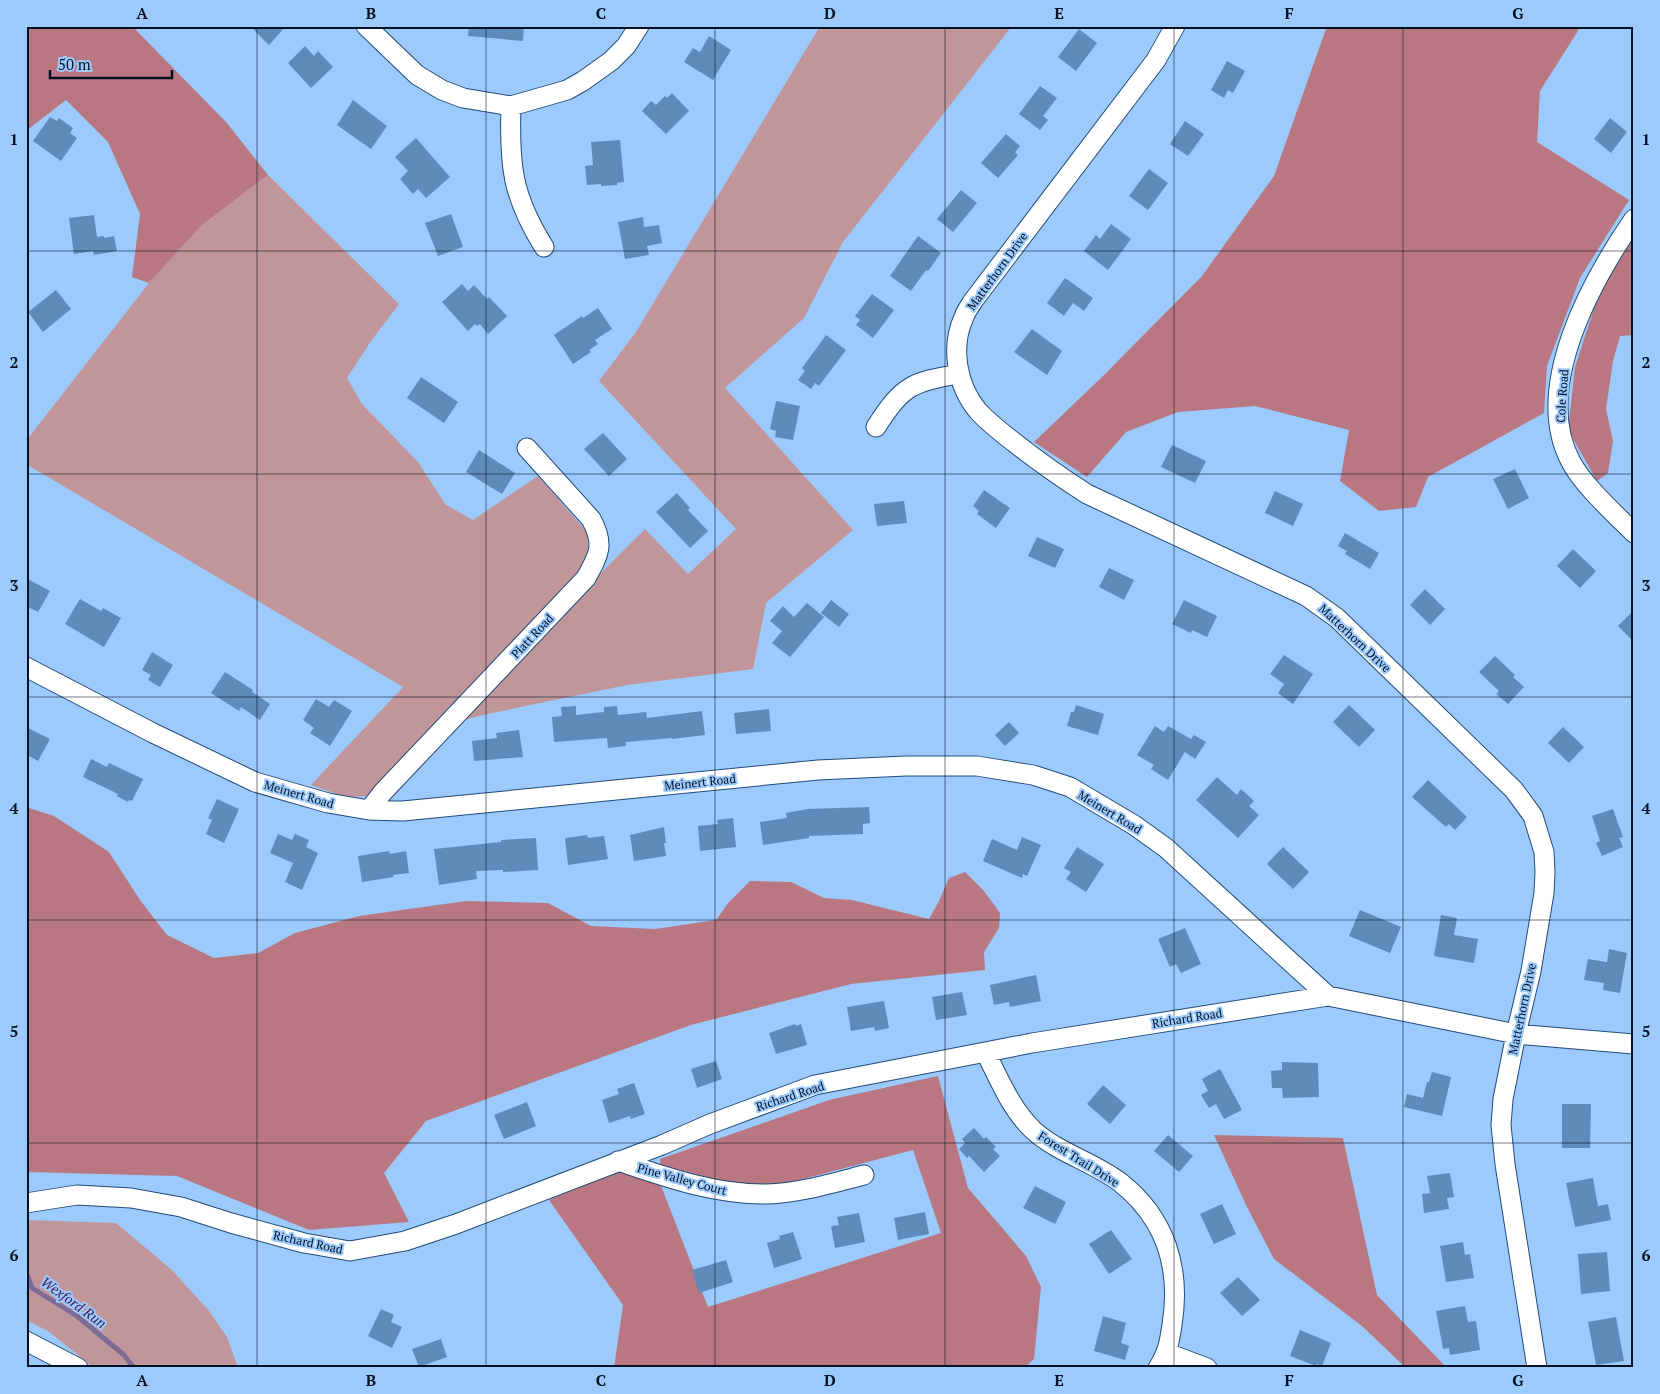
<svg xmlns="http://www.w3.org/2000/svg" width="1660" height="1394" font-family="'PT Serif',serif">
<rect width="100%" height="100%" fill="#9ccafd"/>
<path fill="#c1969b" d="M820 26H1012L843 242 804 318 725 388 853 530 766 603 753 669 627 685 483 715 460 721 599 575 645 529 688 574 736 529 599 381 636 332Z
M268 175 399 304 371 341 347 378 362 404 418 462 446 505 473 520 538 476 587 532 589 557 578 581 369 796 345 797 311 785 403 687 26 464V441L149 283 202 225Z
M26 1220 116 1223 172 1270 209 1311 227 1337 238 1368H94L48 1331 26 1320Z"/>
<path fill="#b97881" d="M26 26H132L226 122 268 175 202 225 149 283 132 277 140 214 108 142 66 100 26 131Z
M1327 26H1581L1540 91 1537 142 1629 200 1580 278 1547 366 1544 413 1428 477 1416 507 1379 511 1340 481 1349 430 1255 406 1178 412 1126 432 1087 477 1034 442 1102 377 1202 276 1274 176Z
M1634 236V335L1620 336 1613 361 1606 409 1613 441 1608 473 1597 481 1568 430 1575 367 1598 296Z
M26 807 54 816 109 852 140 900 167 935 214 958 258 953 295 933 359 916 466 901 548 903 591 926 655 929 716 920 729 902 750 881 791 882 824 898 852 900 929 919 939 901 949 878 965 872 984 891 1000 913 999 928 984 952 985 970 851 984 691 1025 426 1121 384 1173 409 1222 309 1230 177 1176 26 1172Z
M938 1076 968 1188 1026 1256 1041 1287 1034 1359 1024 1368H614L623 1305 549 1200 614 1171 660 1183 708 1307 941 1233 913 1150 769 1188 725 1182 660 1165V1159L829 1100Z
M1214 1135 1343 1138 1377 1295 1447 1368H1406L1362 1326 1274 1259 1247 1207Z"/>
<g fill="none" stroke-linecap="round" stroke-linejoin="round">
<path stroke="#7c6c96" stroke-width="5" d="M26 1271 32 1288 77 1316 124 1355 134 1368"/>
</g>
<path fill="#5f8bbb" d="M250 26H286L269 45Z
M469 26H524L523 41 468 36Z
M1079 29 1097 43 1076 71 1058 57Z
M709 36 731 50 713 80 684 62 693 48 700 52Z
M305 46 314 56 318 51 333 67 311 88 288 63Z
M1227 61 1245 71 1233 93 1228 90 1224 98 1211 90Z
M1040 86 1057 98 1043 116 1048 120 1040 130 1019 114Z
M672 93 689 111 666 134 642 111 651 101 656 105 665 96 667 98Z
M353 100 387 126 371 149 337 125Z
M50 117 57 121 59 118 73 128 70 133 77 138 61 161 33 141Z
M1610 118 1627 132 1611 153 1594 139Z
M1185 121 1204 134 1188 156 1170 144Z
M1006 134 1020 146 1015 152 1018 155 998 178 981 163Z
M416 138 450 177 426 198 418 189 413 194 400 179 408 171 395 157Z
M620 140 624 182 617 183V185L601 186V184L587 185 585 166 593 165 591 142Z
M1149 169 1168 183 1148 210 1129 196Z
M961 190 977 203 953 232 937 219Z
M451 214 463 247 438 256 425 223Z
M94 215 97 237 104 236V238L114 236 117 251 94 255 93 251 74 254 69 218Z
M643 217 644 227 659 225 662 243 647 246 649 255 625 259 618 222Z
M1111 224 1131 239 1108 270 1084 251 1096 235 1100 239Z
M918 236 941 253 928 271 926 270 911 291 890 276Z
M1065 278 1093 298 1084 311 1073 303 1064 316 1047 303Z
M462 284 468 291 474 285 487 299 489 297 507 316 488 334 480 324 477 326 475 324 468 331 442 302Z
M56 290 71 309 43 332 28 312Z
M872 294 894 310 873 338 856 325 860 320 855 316Z
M598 308 612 329 595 340 598 344 589 350 591 352 573 364 554 335 582 316 583 318Z
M1032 329 1062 351 1047 375 1014 352Z
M826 335 846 350 819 386 815 383 811 389 798 380 805 371 802 368Z
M421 377 458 402 444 423 407 398Z
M776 401 800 406 793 440 775 437 776 431 770 429Z
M603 433 627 459 609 476 584 449Z
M1172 445 1206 461 1195 483 1161 467Z
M479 450 515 473 502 494 466 472Z
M1515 469 1529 498 1508 509 1493 479Z
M984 490 1010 508 996 528 977 514 979 511 973 506Z
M1275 491 1303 504 1293 526 1265 513Z
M677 493 690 508 688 510 708 531 690 548 656 512Z
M904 501 907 523 877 526 874 504Z
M1345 533 1379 553 1370 569 1345 554 1347 551 1338 546Z
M1037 537 1064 549 1055 568 1028 556Z
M1573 549 1596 571 1580 588 1557 566Z
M1109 568 1134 580 1124 600 1099 587Z
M26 578 50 591 38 612 26 606Z
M1425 589 1445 609 1430 625 1410 605Z
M80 599 101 611 103 608 121 618 104 647 65 624Z
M831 600 849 614 839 627 821 613Z
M1184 600 1217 616 1207 637 1192 630 1191 633 1172 624Z
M807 603 824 617 790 657 772 643 782 631 770 621 783 606 794 617Z
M1634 610V642L1618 626Z
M152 652 173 665 160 687 148 680 151 675 142 670Z
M1284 655 1313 674 1293 704 1278 693 1284 684 1270 674Z
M1495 656 1515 675 1513 677 1524 687 1508 704 1496 694 1499 691 1479 672Z
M225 672 253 690 252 692 270 704 260 720 241 707 239 711 211 693Z
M316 699 329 707 334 700 352 711 330 746 310 733 314 728 303 720Z
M1076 705 1104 714 1098 735 1067 726 1071 712H1074Z
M1349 705 1375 730 1359 747 1333 722Z
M576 706V715L604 712V707L617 706 618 715 646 712 647 718 702 711 705 735 672 739V738L626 742V746L608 748 607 738 554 742 552 717 562 716 561 707Z
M769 709 771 731 736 734 734 713Z
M1009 722 1019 733 1005 746 995 735Z
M1155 726 1164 732 1168 726 1191 739 1194 735 1206 742 1195 759 1185 752 1168 780 1151 769 1154 765 1137 755Z
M26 727 50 739 38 761 26 754Z
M1563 727 1584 747 1569 763 1548 743Z
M519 730 523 757 474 761 472 741 497 738 496 733Z
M91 759 107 767 109 763 143 779 132 801 129 800 128 802 117 796 118 794 83 777Z
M1217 777 1237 795 1241 789 1254 801 1249 806 1259 815 1238 838 1196 800Z
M1428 780 1467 817 1455 830 1449 824 1446 827 1412 797Z
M217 799 239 809 224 843 206 834 212 820 208 818Z
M869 807 870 823 863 824V834L809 836V838L763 845 760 822 787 818 786 813 808 809Z
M1613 809 1623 837 1619 838 1623 847 1602 856 1596 843 1600 841 1592 816Z
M733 818 736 847 700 851 698 826 718 824 717 820Z
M664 827 666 843H664L666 856 634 861 630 835Z
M278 834 292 840 295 834 309 840 306 847 318 853 302 890 285 882 293 863 270 853Z
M587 835 588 838 604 836 608 859 568 865 565 838Z
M1022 837 1041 845 1027 876 1023 874 1022 878 983 861 992 839 1017 850Z
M536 838 538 870 503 872V870L476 871 477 879 439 885 434 849 501 842V840Z
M1077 847 1104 864 1086 892 1066 879 1071 872 1064 868Z
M1283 847 1309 872 1293 889 1267 864Z
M389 851 390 854 406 851 409 873 393 875 394 877 362 882 358 856Z
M1360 910 1401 927 1390 953 1349 936Z
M1441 915 1457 918 1454 935 1478 939 1474 963 1434 956Z
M1185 928 1201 964 1181 973 1176 964 1170 967 1158 939Z
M1609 949 1627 953 1620 993 1603 990 1604 983 1584 980 1588 959 1607 962Z
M1036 975 1041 1001 1010 1007 1009 1002 994 1005 990 985Z
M962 992 967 1015 936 1020 932 997Z
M884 1001 889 1028 875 1031 874 1027 851 1031 847 1007Z
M795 1024 796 1026 801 1024 807 1045 776 1054 769 1033Z
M716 1061 722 1079 697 1088 691 1069Z
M1282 1062 1318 1063 1319 1097 1283 1098 1282 1088H1272L1271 1071 1282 1070Z
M1220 1069 1242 1110 1224 1119 1216 1104 1209 1108 1201 1095 1208 1091 1202 1079Z
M1432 1072 1451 1077 1442 1116 1404 1107 1407 1094 1423 1098 1427 1082H1429Z
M634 1083 645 1114 631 1119 630 1116 609 1123 602 1100 619 1094 617 1089Z
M1103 1085 1126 1105 1110 1124 1087 1104Z
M527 1102 536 1126 504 1139 494 1115Z
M1562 1104H1591L1590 1148H1562Z
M974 1128 984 1139 986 1137 996 1147 993 1149 1000 1156 984 1172 969 1156 967 1158 959 1149 965 1143 962 1139Z
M1168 1135 1193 1156 1179 1172 1154 1151Z
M1450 1173 1454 1197 1447 1198 1449 1209 1424 1213 1422 1194 1430 1193 1427 1176Z
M1593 1178 1598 1206 1608 1204 1611 1220 1575 1227 1566 1183Z
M1035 1186 1066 1202 1055 1224 1023 1208Z
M1222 1204 1236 1234 1214 1244 1200 1214Z
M925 1212 929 1234 898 1240 894 1218Z
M859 1213 865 1242 835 1248 831 1226 839 1225 837 1217Z
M1111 1230 1132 1259 1109 1274 1089 1244Z
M793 1232 802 1259 774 1268 767 1243 780 1239 779 1236Z
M1463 1242 1465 1255 1470 1254 1474 1278 1446 1282 1440 1246Z
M1607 1252 1610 1291 1581 1294 1578 1254Z
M726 1260 733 1282 699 1293 692 1270Z
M1238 1277 1260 1300 1242 1316 1220 1293Z
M1465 1306 1468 1322 1476 1321 1480 1350 1450 1355 1449 1348 1443 1349 1436 1311Z
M381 1309 394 1315 391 1322 402 1327 392 1348 368 1336Z
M1103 1316 1126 1323 1121 1343 1129 1346 1125 1360 1094 1351Z
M1616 1317 1624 1361 1596 1365 1588 1322Z
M1300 1330 1331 1343 1322 1366 1317 1364 1316 1366 1290 1356Z
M441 1339 447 1357 419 1367 412 1349Z"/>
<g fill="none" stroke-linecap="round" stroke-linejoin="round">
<defs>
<path id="minor" d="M366 26 417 75 442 90 463 98 511 106 567 90 583 81 611 61 626 46 639 26
M1175 26 1156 60 973 301C970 306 966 311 964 317 950 347 957 386 978 411 989 423 1002 433 1015 443 1039 462 1062 478 1087 494L1306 596 1337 618 1514 790 1533 816 1544 852 1545 872 1544 893 1531 971 1516 1034 1503 1099 1501 1125 1505 1164 1537 1368
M511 106C509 165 512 196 544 247
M1634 219C1592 280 1531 388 1571 462 1583 485 1615 514 1634 533
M876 427C903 385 912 382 959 374
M26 667 153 733 255 782 328 803 369 810 403 811 818 770 906 766H977L1033 775 1070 787 1134 825 1166 848 1328 996
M369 810 383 792 586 578C599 555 605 544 591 519L527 448
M986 1053C999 1079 1011 1109 1033 1130 1058 1153 1094 1162 1121 1183 1166 1219 1181 1269 1172 1325 1169 1344 1168 1352 1158 1368
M618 1161C666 1177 715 1195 767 1194 799 1193 833 1183 864 1175
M26 1203 77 1195 131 1198 181 1207 231 1223 304 1243 350 1251 405 1241 456 1224 662 1145 710 1124 815 1085 1032 1043 1328 996 1516 1034 1634 1044
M26 1341 78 1368
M1167 1353 1207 1368"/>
</defs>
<use href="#minor" stroke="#214c77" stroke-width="21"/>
<use href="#minor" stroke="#fff" stroke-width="19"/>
</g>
<path fill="none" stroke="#021122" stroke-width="1" stroke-opacity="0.55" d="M257 26V1368M486 26V1368M715 26V1368M945 26V1368M1174 26V1368M1403 26V1368M26 251H1634M26 474H1634M26 697H1634M26 920H1634M26 1143H1634"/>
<g text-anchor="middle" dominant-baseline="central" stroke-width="4" stroke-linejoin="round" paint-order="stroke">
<g font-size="12" fill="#021122" stroke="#9ccafd">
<text transform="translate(997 271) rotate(-54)">Matterhorn Drive</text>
<text transform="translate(1562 396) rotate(-86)">Cole Road</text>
<text transform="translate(532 636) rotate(-47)">Platt Road</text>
<text transform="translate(1355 638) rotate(43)">Matterhorn Drive</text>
<text transform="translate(700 782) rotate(-6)">Meinert Road</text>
<text transform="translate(299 794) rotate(16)">Meinert Road</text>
<text transform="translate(1110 812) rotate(31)">Meinert Road</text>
<text transform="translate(1522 1009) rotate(-78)">Matterhorn Drive</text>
<text transform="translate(1187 1018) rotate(-9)">Richard Road</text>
<text transform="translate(790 1096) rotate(-18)">Richard Road</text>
<text transform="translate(1079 1159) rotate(32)">Forest Trail Drive</text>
<text transform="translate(682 1179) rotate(15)">Pine Valley Court</text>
<text transform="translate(308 1242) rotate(12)">Richard Road</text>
</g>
<g font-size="14" font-style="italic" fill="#421a58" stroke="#9ccafd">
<text transform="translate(74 1302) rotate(36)">Wexford Run</text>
</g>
</g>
<rect width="1660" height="1394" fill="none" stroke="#9ccafd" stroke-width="55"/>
<path d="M50 70v8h122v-8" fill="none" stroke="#021122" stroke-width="2.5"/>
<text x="58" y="70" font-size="15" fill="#021122" stroke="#9ccafd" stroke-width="4" paint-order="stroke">50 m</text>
<rect x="28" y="28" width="1604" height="1338" fill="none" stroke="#021122" stroke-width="2"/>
<g font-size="16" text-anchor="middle" font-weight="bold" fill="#021122">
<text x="142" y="19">A</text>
<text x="371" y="19">B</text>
<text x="601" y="19">C</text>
<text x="830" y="19">D</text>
<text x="1059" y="19">E</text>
<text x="1289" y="19">F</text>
<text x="1518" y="19">G</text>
<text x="14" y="145">1</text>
<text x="1646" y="145">1</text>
<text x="14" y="368">2</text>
<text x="1646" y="368">2</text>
<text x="14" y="591">3</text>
<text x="1646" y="591">3</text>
<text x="14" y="814">4</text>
<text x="1646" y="814">4</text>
<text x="14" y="1037">5</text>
<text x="1646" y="1037">5</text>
<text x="14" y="1261">6</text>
<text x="1646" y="1261">6</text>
<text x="142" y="1386">A</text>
<text x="371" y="1386">B</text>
<text x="601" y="1386">C</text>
<text x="830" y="1386">D</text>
<text x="1059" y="1386">E</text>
<text x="1289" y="1386">F</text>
<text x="1518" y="1386">G</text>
</g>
</svg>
